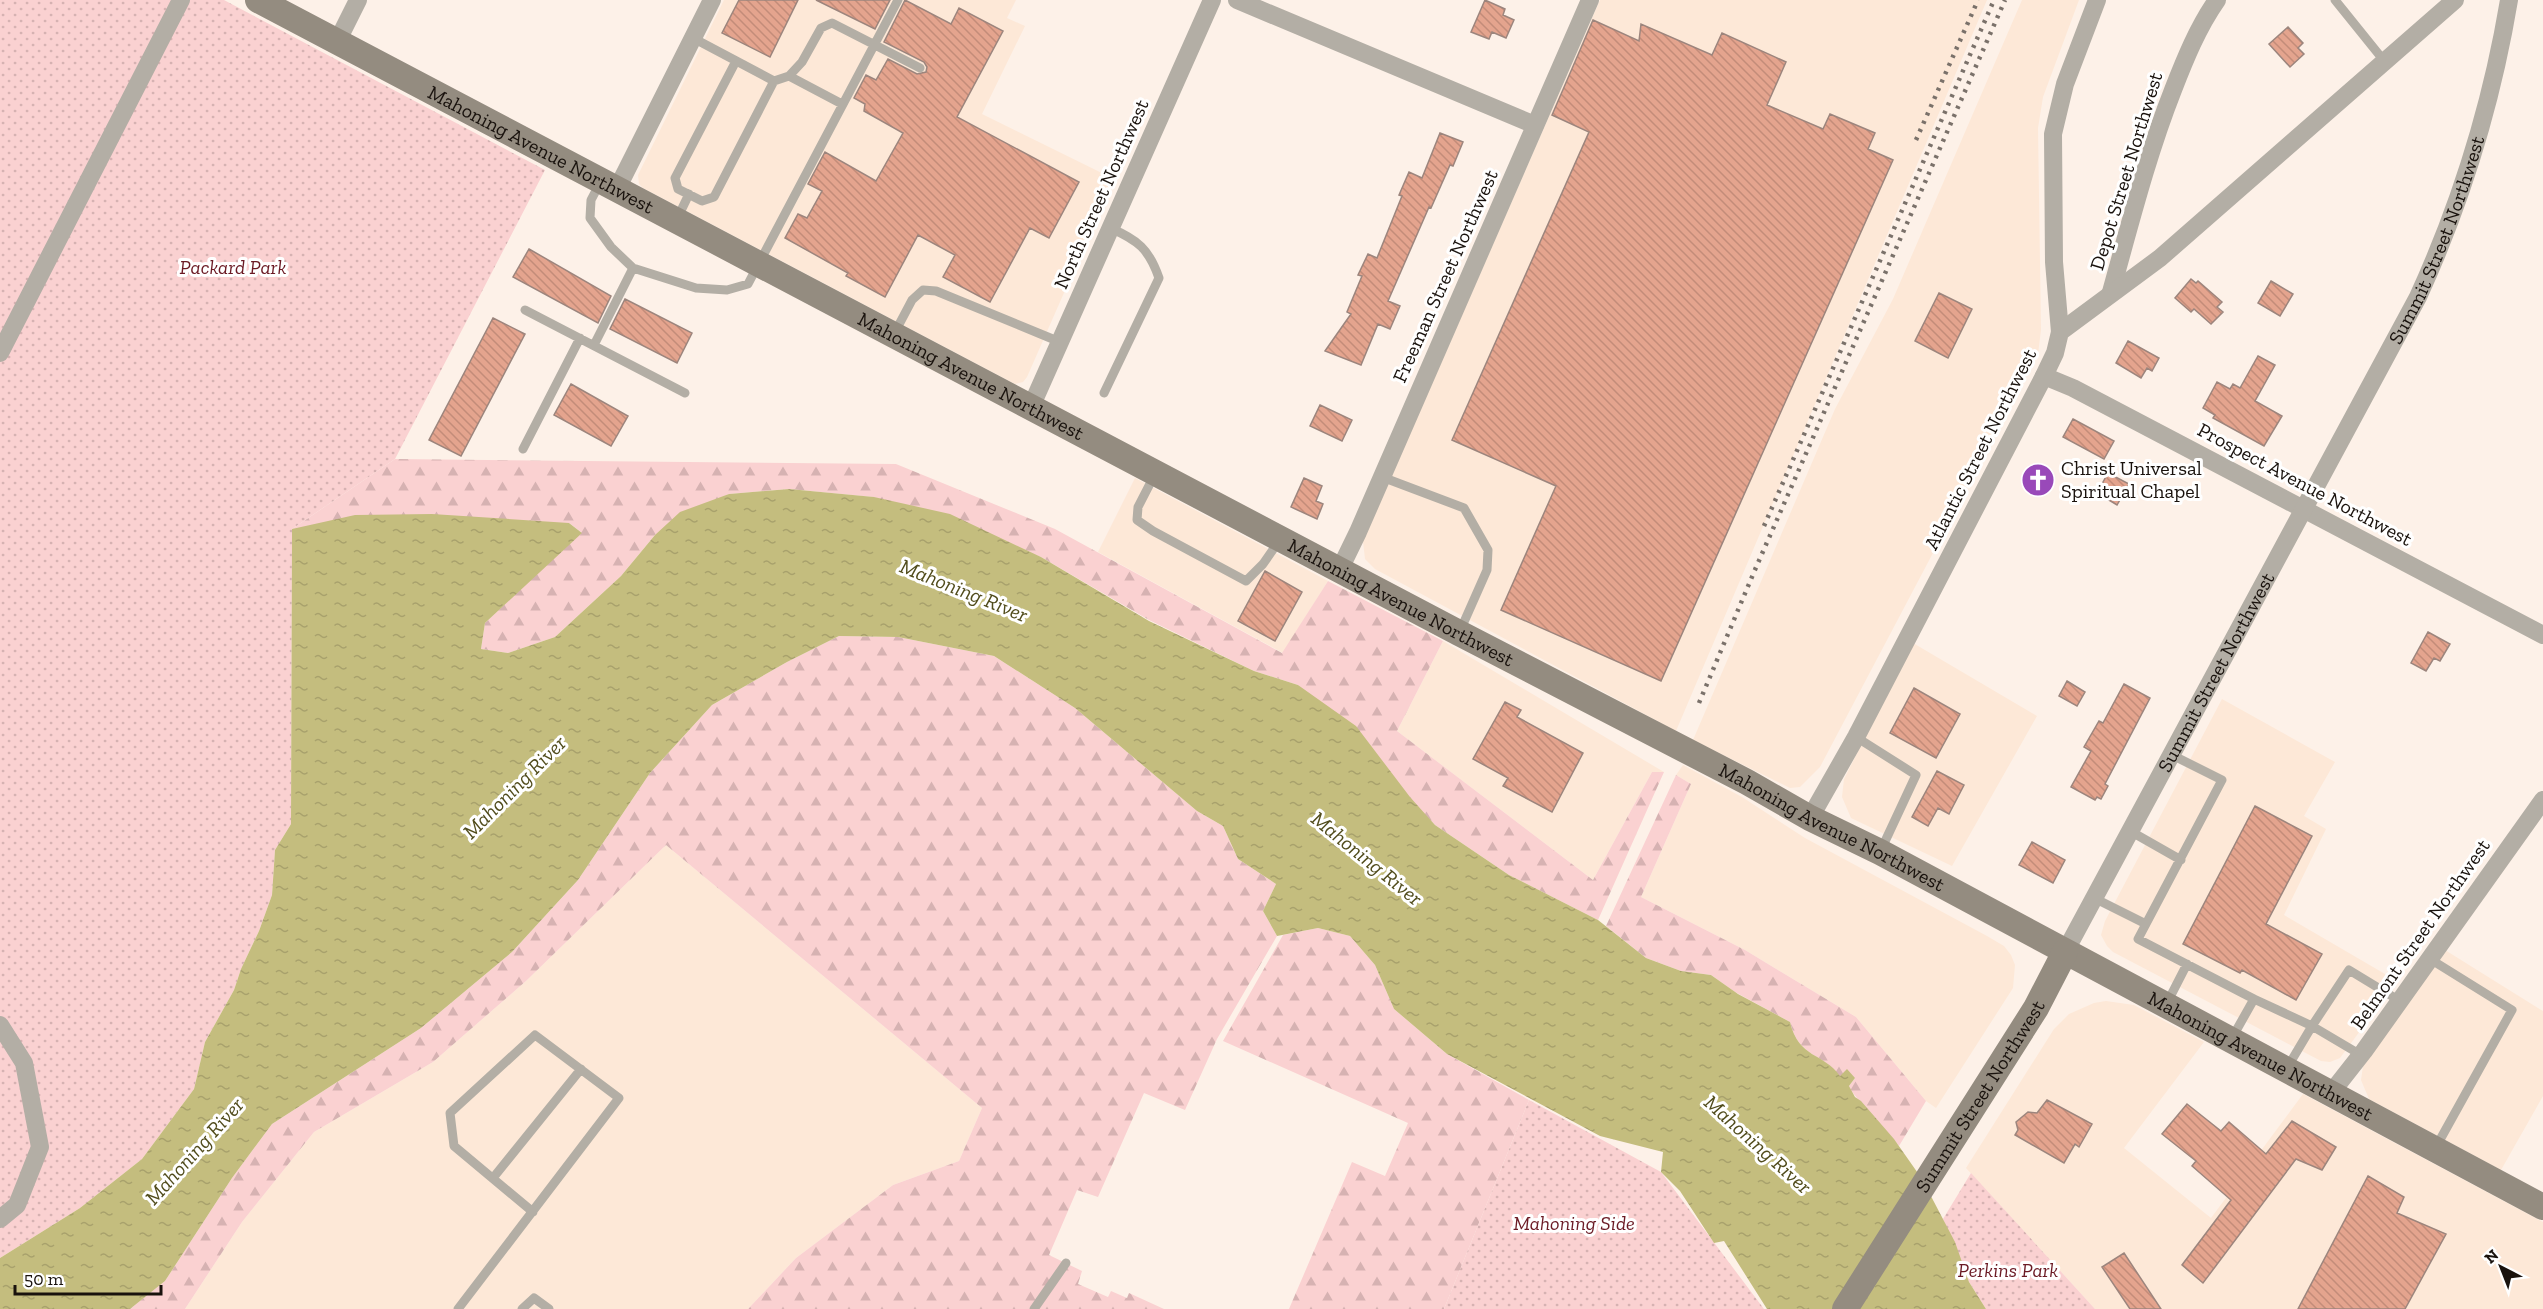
<svg xmlns="http://www.w3.org/2000/svg" width="2543" height="1309" font-family="'Zilla Slab',serif">
<defs>
<pattern id="forest-firs" width="22" height="20" patternUnits="userSpaceOnUse" patternTransform="scale(1.5)"><rect width="22" height="20" fill="#fad1d1"/><path d="M5 1l3.5 6h-7zM16 11l3.5 6h-7z" fill="#d6b2b2"/></pattern>
<pattern id="park-dots" width="8" height="8" patternUnits="userSpaceOnUse" patternTransform="scale(1.5)"><rect width="8" height="8" fill="#fad1d1"/><path d="M2 2h.1M6 6h.1" fill="none" stroke="#d6b2b2" stroke-width="1.8" stroke-linecap="round"/></pattern>
<pattern id="water-ripples" width="26" height="14" patternUnits="userSpaceOnUse" patternTransform="scale(1.5)"><rect width="26" height="14" fill="#c4bd7e"/><path d="M2 4q2-2 4 0t4 0M15 11q2-2 4 0t4 0" fill="none" stroke="#a8a16c"/></pattern>
<pattern id="building-back-hatch" width="6" height="6" patternUnits="userSpaceOnUse" patternTransform="scale(1.5)"><rect width="6" height="6" fill="#e4a48e"/><path d="M-1 5l2 2M0 0l6 6M5-1l2 2" fill="none" stroke="#c38c79"/></pattern>
</defs>
<rect width="100%" height="100%" fill="#fdf1e8"/>
<path fill="#fde8d7" d="M724 0H1016L1007 18 1025 26 982 114 1114 179 1027 377 1023 382 1015 384 643 188 639 184 638 175Z
M1600 0H1987L1676 731 1375 569 1365 559 1363 541Z
M2022 0H2079L2043 97 2038 128 2041 330 2038 354 1820 767 1800 787 1790 788 1693 740 1835 409 1893 299Z
M1135 478 1328 581 1283 653 1098 552Z
M1443 641 1664 772H1652L1593 880 1397 731Z
M1913 643 2037 716 1952 866 1851 818 1842 797 1844 779Z
M2222 699 2335 762 2304 816 2326 829 2284 915 2397 981 2340 1058 2330 1062 2321 1061 2113 952 2107 946 2101 935 2105 921Z
M1683 765 1742 797 1805 838 1987 936 2004 946 2011 955 2015 965 2013 988 1936 1108 1926 1101 1856 1017 1745 950 1641 897 1691 784 1676 775Z
M666 845 982 1108 959 1161 893 1185 796 1258 748 1309H185L242 1222 314 1132 433 1062 526 981Z
M2445 950 2543 1011V1096L2501 1170 2369 1099 2361 1080 2363 1066Z
M2106 1001 2134 1005 2204 1042 2124 1148 2211 1218 2303 1094 2543 1222V1309H2095L1966 1168 2054 1029 2069 1014 2094 1003Z"/>
<path fill="url(#forest-firs)" d="M395 459 896 464 1055 529 1282 653 1328 581 1443 641 1397 731 1593 880 1652 772H1664L1598 920 1509 875 1435 825 1298 685 1254 671 1149 620 1041 557 873 497 789 489 729 494 655 535 621 576 555 637 508 653 481 649 485 623 581 532 569 523 292 529Z
M839 636 898 637 994 656 1075 708 1197 811 1223 826 1238 859 1276 884 1263 911 1277 936 1217 1039 1185 1110 1144 1093 1098 1197 1077 1190 1049 1255 1082 1271 1078 1284 1108 1297 1111 1291 1127 1298 1129 1293 1164 1309H748L796 1258 893 1185 959 1161 982 1108 666 845 526 981 433 1062 314 1132 242 1222 185 1309H130L165 1281 232 1178 272 1124 421 1028 512 952 578 880 650 773 712 705 787 662Z
M1676 775 1691 784 1641 897 1745 950 1856 1017 1926 1101 1899 1146C1890 1133 1851 1095 1849 1086L1855 1078 1840 1077C1823 1052 1799 1059 1790 1022L1735 992 1711 975 1681 971 1646 958 1606 926Z
M1318 928 1350 936 1375 965 1394 1009 1447 1054 1529 1100 1444 1309H1289L1352 1162 1385 1176 1408 1123 1223 1041 1283 935Z"/>
<path fill="url(#park-dots)" d="M0 0H224L545 170 395 459 292 529 291 824 275 850 272 895 259 931 241 969 234 990 205 1042 194 1089 142 1159 80 1208 0 1258Z
M1529 1100 1661 1172 1764 1309H1444Z
M1971 1173 2095 1309H1986L1969 1282 1943 1219Z"/>
<path fill="url(#water-ripples)" d="M789 489 874 497 950 514 1041 557 1149 621 1254 671 1298 685 1356 726 1410 797 1435 825 1509 875 1598 920 1646 958 1681 971 1711 975 1738 994 1790 1022C1799 1059 1823 1052 1840 1076L1847 1069 1855 1078 1849 1086 1855 1097 1861 1101 1894 1139 1922 1179 1955 1242 1969 1282 1986 1309H1767L1724 1241 1714 1243 1680 1191 1661 1172 1663 1152 1600 1136 1447 1054 1394 1009 1375 965 1350 936 1318 928 1277 936 1263 911 1276 884 1238 859 1223 826 1197 811 1075 708 994 656 898 637 839 636 787 662 712 705 650 773 578 880 512 952 421 1028 272 1124 232 1178 165 1281 130 1309H0V1258L80 1208 142 1159 194 1089 205 1042 234 990 241 969 259 931 272 895 275 850 291 824 292 529 355 515 432 514 569 523 582 533 485 623 481 649 508 653 555 637 621 576 655 535 680 512 729 494Z"/>
<path fill="url(#building-back-hatch)" stroke="#9c857d" stroke-width="1.5" d="M739 0H798L770 57 722 33Z
M816 0H890L875 29Z
M905 0 951 24 959 8 1003 31 957 117 1079 182 1049 238 1030 228 990 302 943 277 955 255 918 235 885 297 846 276 848 273 785 238 798 214 807 218 822 191 808 184 825 152 876 181 903 133 864 111 865 104 854 98 866 75 876 80 888 59 917 74 926 72 927 67 924 62 884 42Z
M1485 0 1505 9 1503 15 1514 20 1506 38 1492 32 1489 39 1471 32Z
M1593 20 1639 41 1641 24 1712 55 1722 33 1786 62 1767 105 1823 129 1830 114 1875 133 1868 149 1893 160 1661 681 1501 610 1556 486 1452 440 1589 132 1552 115Z
M2288 27 2303 43 2298 48 2304 54 2290 67 2269 44Z
M1440 133 1463 142 1453 166 1450 165 1431 208 1429 207 1388 301 1400 306 1390 329 1378 324 1361 365 1325 351 1351 314 1347 312 1362 276 1358 275 1368 254 1377 258 1402 196 1399 195 1409 172 1422 178Z
M529 249 611 296 598 323 513 277Z
M2191 279 2196 283 2198 281 2222 302 2217 307 2223 312 2211 324 2194 309 2191 312 2175 298Z
M2271 281 2293 294 2280 316 2258 303Z
M1939 293 1972 309 1948 358 1915 341Z
M625 299 692 333 677 363 610 329Z
M493 318 525 334 461 456 429 440Z
M2128 341 2159 358 2152 371 2147 368 2141 378 2116 363Z
M2258 356 2275 365 2255 401 2282 416 2264 446 2213 418 2215 415 2203 408 2217 382 2230 389 2233 384 2240 388Z
M571 384 628 416 611 446 554 415Z
M1320 405 1352 420 1342 441 1310 426Z
M2073 419 2114 441 2104 459 2063 437Z
M2108 473 2129 484 2117 505 2097 493Z
M1304 478 1322 486 1316 501 1323 504 1317 519 1291 507Z
M1265 571 1302 592 1275 641 1238 621Z
M2428 632 2450 644 2440 661 2434 658 2426 671 2411 663Z
M2067 681 2085 692 2077 706 2059 696Z
M2124 684 2150 698 2105 784 2108 786 2101 799 2097 797 2095 800 2071 787 2091 751 2084 747 2099 721 2103 723Z
M1914 688 1960 714 1936 758 1890 733Z
M1505 702 1521 710 1517 717 1583 753 1552 812 1503 786 1508 778 1473 759Z
M1937 771 1964 785 1949 814 1938 808 1928 826 1912 817Z
M2255 806 2312 836 2266 924 2322 954 2296 1000 2242 970 2240 973 2183 944Z
M2032 842 2065 860 2053 883 2019 865Z
M2047 1100 2092 1124 2079 1147 2075 1144 2064 1163 2015 1135 2018 1130 2016 1122 2028 1112 2037 1113Z
M2187 1104 2221 1131 2229 1122 2266 1154 2292 1121 2336 1147 2322 1170 2296 1159 2203 1283 2182 1265 2231 1200 2192 1166 2196 1161 2162 1134Z
M2368 1176 2404 1197 2397 1213 2446 1234 2405 1309H2298Z
M2124 1253 2161 1309H2130L2102 1267Z"/>
<g fill="none" stroke-linecap="round" stroke-linejoin="round">
<path stroke="#b3aea5" stroke-width="9" d="M2335 0 2385 62
M693 38 774 81 789 76 802 62 821 28 832 23 920 68
M736 61 675 178 678 189 702 201 714 197 774 81
M789 76 842 104
M600 183 591 200 590 218 611 247 633 268 696 288 727 290 748 284 898 0
M677 219 689 194
M525 310 685 393
M894 334 912 300 923 290 936 291 1060 342
M594 345 633 268
M1104 393 1159 278C1149 249 1138 240 1110 228
M523 449 580 338
M1155 474 1138 507 1137 520 1153 531 1246 581 1263 564 1279 541
M1382 477 1464 508 1488 550 1487 570 1460 631
M1856 737 1916 775 1881 850
M2172 755 2222 780 2138 939 2254 999 2232 1038
M2130 831 2181 860
M2094 898 2146 924
M2430 959 2512 1010 2436 1147
M2254 999 2312 1026 2349 970 2400 1001
M2166 1005 2187 964
M2287 1068 2312 1026 2361 1055
M493 1178 581 1069
M458 1309 619 1098 535 1035 450 1113 454 1146 533 1212
M522 1309 534 1298 549 1309
M1034 1309 1066 1263"/>
<g stroke="#b3aea5" stroke-width="18">
<path d="M1237 0 1535 125"/>
<path d="M337 42 358 0"/>
<path d="M617 189 712 0"/>
<path d="M2111 292C2130 224 2147 156 2173 90 2185 59 2198 27 2217 0"/>
<path d="M2060 332 2054 262 2053 134 2065 84 2097 0"/>
<path d="M0 353 181 0"/>
<path d="M2044 376 2073 388 2543 635"/>
<path d="M1031 407 1212 0"/>
<path d="M1340 569 1358 532 1590 0"/>
<path d="M1810 818 1856 737 2044 376 2055 353 2060 332 2160 258 2455 0"/>
<path id="s1" d="M2065 952 2418 297C2461 203 2492 102 2509 0"/>
<path d="M0 1025 24 1063 40 1147 17 1205 0 1219"/>
<path d="M2331 1093 2364 1051 2543 800"/>
</g>
<g stroke="#948c80" stroke-width="26">
<path id="s2" d="M258 0 1459 633 1747 782 1810 818 1880 852 2543 1207"/>
<path id="s3" d="M1845 1309 2036 1008 2065 952"/>
</g>
<path stroke="#7a716a" stroke-width="4.5" stroke-dasharray="3 6" stroke-linecap="butt" d="M1916 140 1978 0
M1764 526 1994 0
M1699 703 1754 572 2005 0"/>
</g>
<defs>
<symbol id="church-disc" viewBox="-11 -11 22 22"><circle r="9.5" fill="#9949b9" stroke="#fff"/><path d="M-1.2-6h2.4v3.5h3.3v2.4h-3.3V6h-2.4V-.1h-3.3v-2.4h3.3Z" fill="#fff"/></symbol>
</defs>
<g fill-rule="evenodd">
<use href="#church-disc" x="2019" y="461" width="38" height="38"/>
</g>
<g text-anchor="middle" dominant-baseline="central" stroke-width="6" stroke-linejoin="round" paint-order="stroke">
<g font-size="20" fill="#19120d" stroke="#fff">
<text stroke="none"><textPath href="#s2" startOffset="320">Mahoning Avenue Northwest</textPath></text>
<text transform="translate(2126 171) rotate(-73)">Depot Street Northwest</text>
<text transform="translate(1101 194) rotate(-66)">North Street Northwest</text>
<text stroke="none"><textPath href="#s1" startOffset="804">Summit Street Northwest</textPath></text>
<text transform="translate(1445 276) rotate(-66)">Freeman Street Northwest</text>
<text stroke="none"><textPath href="#s2" startOffset="806">Mahoning Avenue Northwest</textPath></text>
<text transform="translate(1980 449) rotate(-63)">Atlantic Street Northwest</text>
<text transform="translate(2305 484) rotate(28)">Prospect Avenue Northwest</text>
<text stroke="none"><textPath href="#s2" startOffset="1292">Mahoning Avenue Northwest</textPath></text>
<text stroke="none"><textPath href="#s1" startOffset="318">Summit Street Northwest</textPath></text>
<text stroke="none"><textPath href="#s2" startOffset="1778">Mahoning Avenue Northwest</textPath></text>
<text transform="translate(2420 934) rotate(-55)">Belmont Street Northwest</text>
<text stroke="none"><textPath href="#s2" startOffset="2264">Mahoning Avenue Northwest</textPath></text>
<text stroke="none"><textPath href="#s3" startOffset="252">Summit Street Northwest</textPath></text>
</g>
<g font-size="20" font-style="italic" fill="#6b1a24" stroke="#fff">
<text x="233" y="267">Packard Park</text>
<text x="1574" y="1223">Mahoning Side</text>
<text x="2008" y="1270">Perkins Park</text>
</g>
<g font-size="20" fill="#19120d" stroke="#fff" text-anchor="start">
<text x="2061" y="468">Christ Universal<tspan x="2061" dy="23">Spiritual Chapel</tspan></text>
</g>
<g font-size="21" font-style="italic" fill="#514c1c" stroke="#fff">
<text transform="translate(964 590) rotate(22)">Mahoning River</text>
<text transform="translate(514 787) rotate(-45)">Mahoning River</text>
<text transform="translate(1367 858) rotate(39)">Mahoning River</text>
<text transform="translate(1758 1144) rotate(42)">Mahoning River</text>
<text transform="translate(194 1151) rotate(-48)">Mahoning River</text>
</g>
</g>
<g transform="translate(2501 1267) rotate(318)" stroke="#ffffff" stroke-width="4.5" paint-order="stroke">
<path d="M0-4.5L10 22L0 15L-10 22Z" fill="#19120d"/>
<text y="-9" font-size="16" font-weight="bold" text-anchor="middle" fill="#19120d">N</text>
</g>
<path d="M15 1285v9h146v-9" fill="none" stroke="#19120d" stroke-width="3"/>
<text x="24" y="1285" font-size="18" fill="#19120d" stroke="#ffffff" stroke-width="4.5" paint-order="stroke">50 m</text>
</svg>
